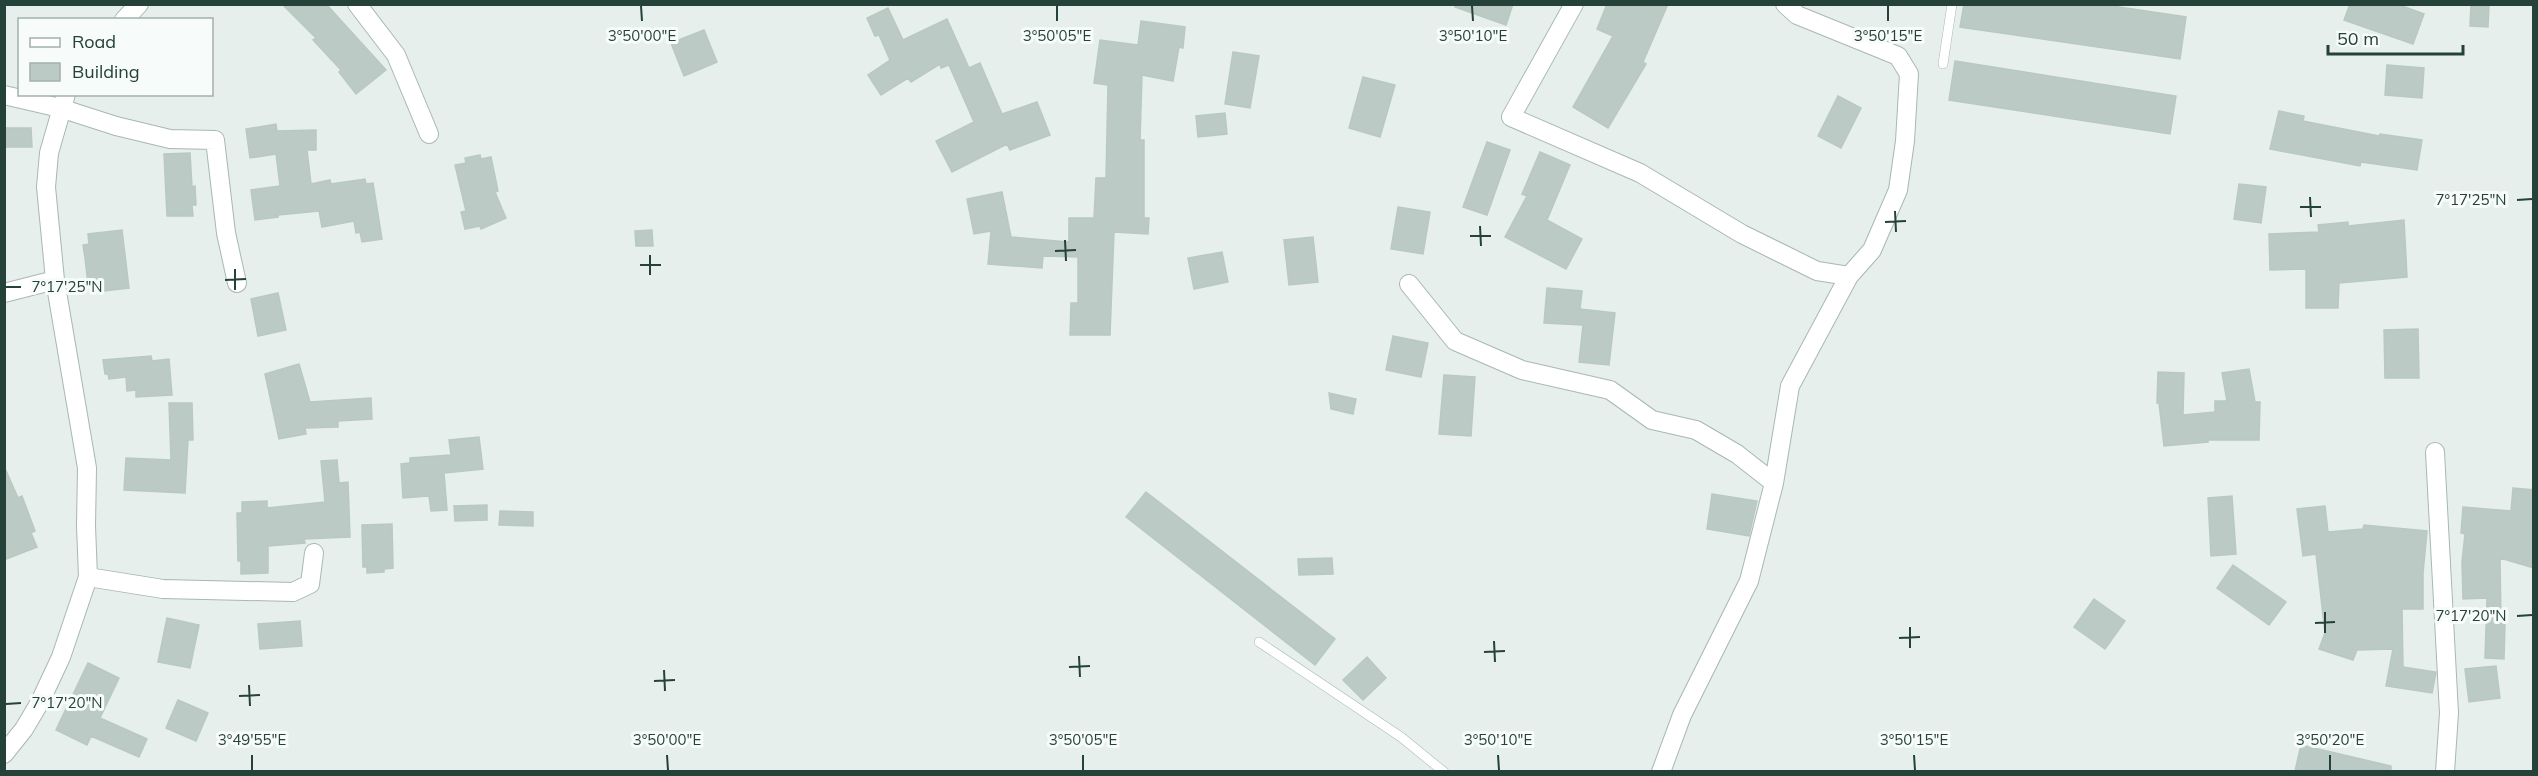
<svg xmlns="http://www.w3.org/2000/svg" width="2538" height="776" font-family="Mulish,sans-serif">
<rect width="100%" height="100%" fill="#e6efeb"/>
<path fill="#bbcac4" stroke="#b8c9c2" stroke-width="1.5" d="M282 4H326L386 70 356 94 339 72 341 70 313 40 316 38Z
M1455 4H1513L1506 25 1455 7Z
M1607 4H1668L1643 62 1646 64 1608 128 1573 107 1613 36 1597 29Z
M1964 4H2099L2186 17 2180 59 1960 27Z
M2350 4H2397L2424 14 2413 44 2344 20Z
M2471 4H2489L2488 27 2470 26Z
M888 8 903 40 947 19 969 68 980 63 1002 114 1037 102 1050 135 1010 150 1007 144 952 172 936 141 974 122 949 65 941 68 940 64 911 82 908 78 881 95 868 75 890 60 879 35 875 36 867 18Z
M1141 21 1185 27 1183 48 1179 47 1173 81 1142 75 1140 140H1144V218H1149L1148 234 1114 232 1110 335H1070L1071 303H1078V257L1043 256 1042 268 988 264 991 231 974 234 967 199 1002 192 1011 237 1069 242V218H1094L1096 178H1106L1108 85 1094 83 1100 40 1138 45Z
M704 30 717 62 684 76 671 43Z
M1233 52 1259 56 1250 108 1225 104Z
M1955 61 2176 96 2170 134 1949 100Z
M2387 65 2424 68 2422 98 2385 95Z
M1363 77 1395 85 1380 137 1349 128Z
M1838 96 1861 108 1841 148 1818 136Z
M2279 111 2304 116 2303 121 2379 136 2380 134 2422 140 2417 170 2361 162 2360 166 2270 149Z
M1225 113 1227 134 1198 137 1196 116Z
M276 124 277 131 316 130V150H307L311 184 330 180 331 184 365 179 366 184 373 183 382 239 362 242 360 232 356 233 354 221 322 227 319 211 278 215V217L255 220 251 190 280 186 276 154 250 158 246 129Z
M4 128H31L32 147H4Z
M1487 142 1510 150 1487 215 1463 207Z
M1540 152 1570 165 1547 220 1582 239 1566 269 1505 237 1527 196 1522 194Z
M190 153 192 187 195 186 196 205H192L193 216H167L164 154Z
M480 155 481 159 491 157 498 191 495 192 506 218 481 229 480 226 465 229 461 212 466 211 455 165 466 163 465 158Z
M2239 184 2266 187 2261 223 2234 219Z
M1398 207 1430 212 1423 254 1391 249Z
M2404 220 2407 277 2339 283 2338 308H2306V269L2270 270 2269 234 2319 232 2318 225 2348 222V226Z
M122 230 129 288 95 292 93 283 88 284 85 258 83 245 89 244 88 234Z
M652 230 653 246H636L635 231Z
M1313 237 1318 282 1289 285 1284 240Z
M1222 252 1228 282 1194 289 1188 258Z
M1547 288 1582 291 1580 309 1615 313 1609 365 1579 362 1583 325 1544 323Z
M278 293 286 330 258 336 251 299Z
M2418 329 2419 378H2385L2384 330Z
M1393 336 1428 343 1421 377 1386 370Z
M151 356 152 361 169 359 172 395 136 397V390L127 391 126 377 109 379 108 374H105L103 360Z
M299 364 310 402 371 398 372 419 338 421V427L305 428 306 434 279 439 265 374Z
M2249 369 2255 402H2260L2259 440H2208V442L2164 446 2159 403H2157L2158 372 2184 373 2183 415 2215 412V401H2227L2222 373Z
M1444 375 1475 377 1471 436 1439 434Z
M1329 393 1356 399 1353 414 1331 409Z
M169 403H192L193 440H188L185 493 124 490 126 458 171 460Z
M479 437 483 469 444 473 447 510 431 511 429 496 403 498 401 464 410 463V458L451 455 449 440Z
M337 460 339 483 348 482 350 537 304 539 305 543 268 546V573L241 574V561H238L237 513H242V502L267 501V508L325 502 321 461Z
M4 466 18 498 22 496 35 531 31 533 37 547 4 560Z
M2513 488 2534 490V568L2500 558 2501 623H2505L2504 659 2485 658 2487 598 2463 599 2462 562 2465 534 2461 533 2463 507 2511 511Z
M1146 492 1335 639 1315 665 1126 517Z
M1712 494 1757 501 1749 536 1707 529Z
M2232 496 2236 554 2211 556 2208 498Z
M487 505V520L455 521 454 506Z
M2325 506 2328 532 2363 529 2364 525 2427 531 2423 573V609H2402L2403 667 2436 672 2432 693 2386 686 2393 649 2357 650 2353 660 2319 649 2325 633 2316 554 2303 556 2297 509Z
M500 511 533 512V526L499 525Z
M392 524 393 568 384 569V572L367 573V567H363L362 525Z
M1332 558 1333 574 1299 575 1298 559Z
M2233 565 2286 602 2269 625 2217 588Z
M2094 599 2125 621 2105 649 2074 627Z
M167 618 199 625 190 668 158 662Z
M300 621 302 646 260 649 258 624Z
M1367 657 1386 678 1363 700 1343 680Z
M88 663 119 678 100 718 147 739 139 757 91 736 87 745 56 730Z
M2496 666 2500 698 2469 702 2465 669Z
M178 700 208 713 196 741 166 728Z
M2301 745 2391 766V771H2295Z"/>
<g fill="none" stroke-linecap="round" stroke-linejoin="round">
<defs>
<path id="service" d="M1943 64 1952 4
M1259 642 1401 737 1444 772"/>
<path id="minor" d="M357 4 396 55 429 134
M1574 4 1511 117 1640 173 1742 234 1817 271 1849 276
M124 20 139 4
M4 95 60 108 116 126 170 139 215 140 226 233 237 283
M1409 284 1455 341 1522 370 1610 390 1652 420 1696 430 1737 454 1774 483
M4 293 55 280
M2435 452 2449 713 2445 772
M88 577 163 589 293 592 310 584 314 553
M4 754 24 729 40 702 61 657 88 577 86 526 87 468 55 280 46 187 49 153 66 94
M1661 772 1682 715 1749 581 1774 483 1790 386 1849 276 1872 250 1898 190 1905 141 1909 74 1898 56 1797 15 1785 4"/>
</defs>
<use href="#service" stroke="#a8b8b2" stroke-width="10"/>
<use href="#minor" stroke="#a8b8b2" stroke-width="20"/>
<use href="#service" stroke="#fff" stroke-width="9"/>
<use href="#minor" stroke="#fff" stroke-width="18"/>
</g>
<path fill="none" stroke="#24423a" stroke-width="2" d="M641 6 642 21M1057 6V21M1472 6 1473 21M1888 6V21M2310 197 2311 217M2517 200 2532 199M2300 207H2321M1895 211 1896 232M1885 222 1906 221M1480 226 1481 246M1470 236H1491M1065 240 1066 261M1055 251 1076 250M650 255V275M640 265H661M235 269V290M225 280 246 279M6 287H21M2325 612V633M2517 616 2532 615M2315 623 2335 622M1910 627V648M1899 638 1920 637M1494 641 1495 662M1484 652 1505 651M1079 656 1080 677M1069 667 1090 666M664 670 665 691M654 681 675 680M249 685 250 706M239 696 260 695M6 704 21 703M252 755V770M667 755 668 770M1083 755V770M1498 755 1499 770M1914 755 1915 770M2330 755V770"/>
<g font-size="15" text-anchor="middle" fill="#24423a" stroke="#f7fbf9" stroke-width="6" stroke-linejoin="round" paint-order="stroke">
<text x="642" y="41">3°50'00"E</text>
<text x="1057" y="41">3°50'05"E</text>
<text x="1473" y="41">3°50'10"E</text>
<text x="1888" y="41">3°50'15"E</text>
<text x="2471" y="205">7°17'25"N</text>
<text x="67" y="292">7°17'25"N</text>
<text x="2471" y="621">7°17'20"N</text>
<text x="67" y="708">7°17'20"N</text>
<text x="252" y="745">3°49'55"E</text>
<text x="667" y="745">3°50'00"E</text>
<text x="1083" y="745">3°50'05"E</text>
<text x="1498" y="745">3°50'10"E</text>
<text x="1914" y="745">3°50'15"E</text>
<text x="2330" y="745">3°50'20"E</text>
</g>
<rect width="2538" height="776" fill="none" stroke="#24423a" stroke-width="12"/>
<rect x="18" y="18" width="195" height="78" fill="#f7fbf9" stroke="#a3b1ad" stroke-width="1.5"/>
<rect x="30" y="38" width="30" height="9" fill="#ffffff" stroke="#a3b1ad" stroke-width="1.5"/>
<text x="72" y="48" font-size="18" fill="#24423a">Road</text>
<rect x="30" y="63" width="30" height="18" fill="#bbcac4" stroke="#a3b1ad" stroke-width="1.5"/>
<text x="72" y="78" font-size="18" fill="#24423a">Building</text>
<path d="M2328 45v9h135v-9" fill="none" stroke="#24423a" stroke-width="3"/>
<text x="2337" y="45" font-size="18" fill="#24423a" stroke="#f7fbf9" stroke-width="4.5" paint-order="stroke">50 m</text>
</svg>
